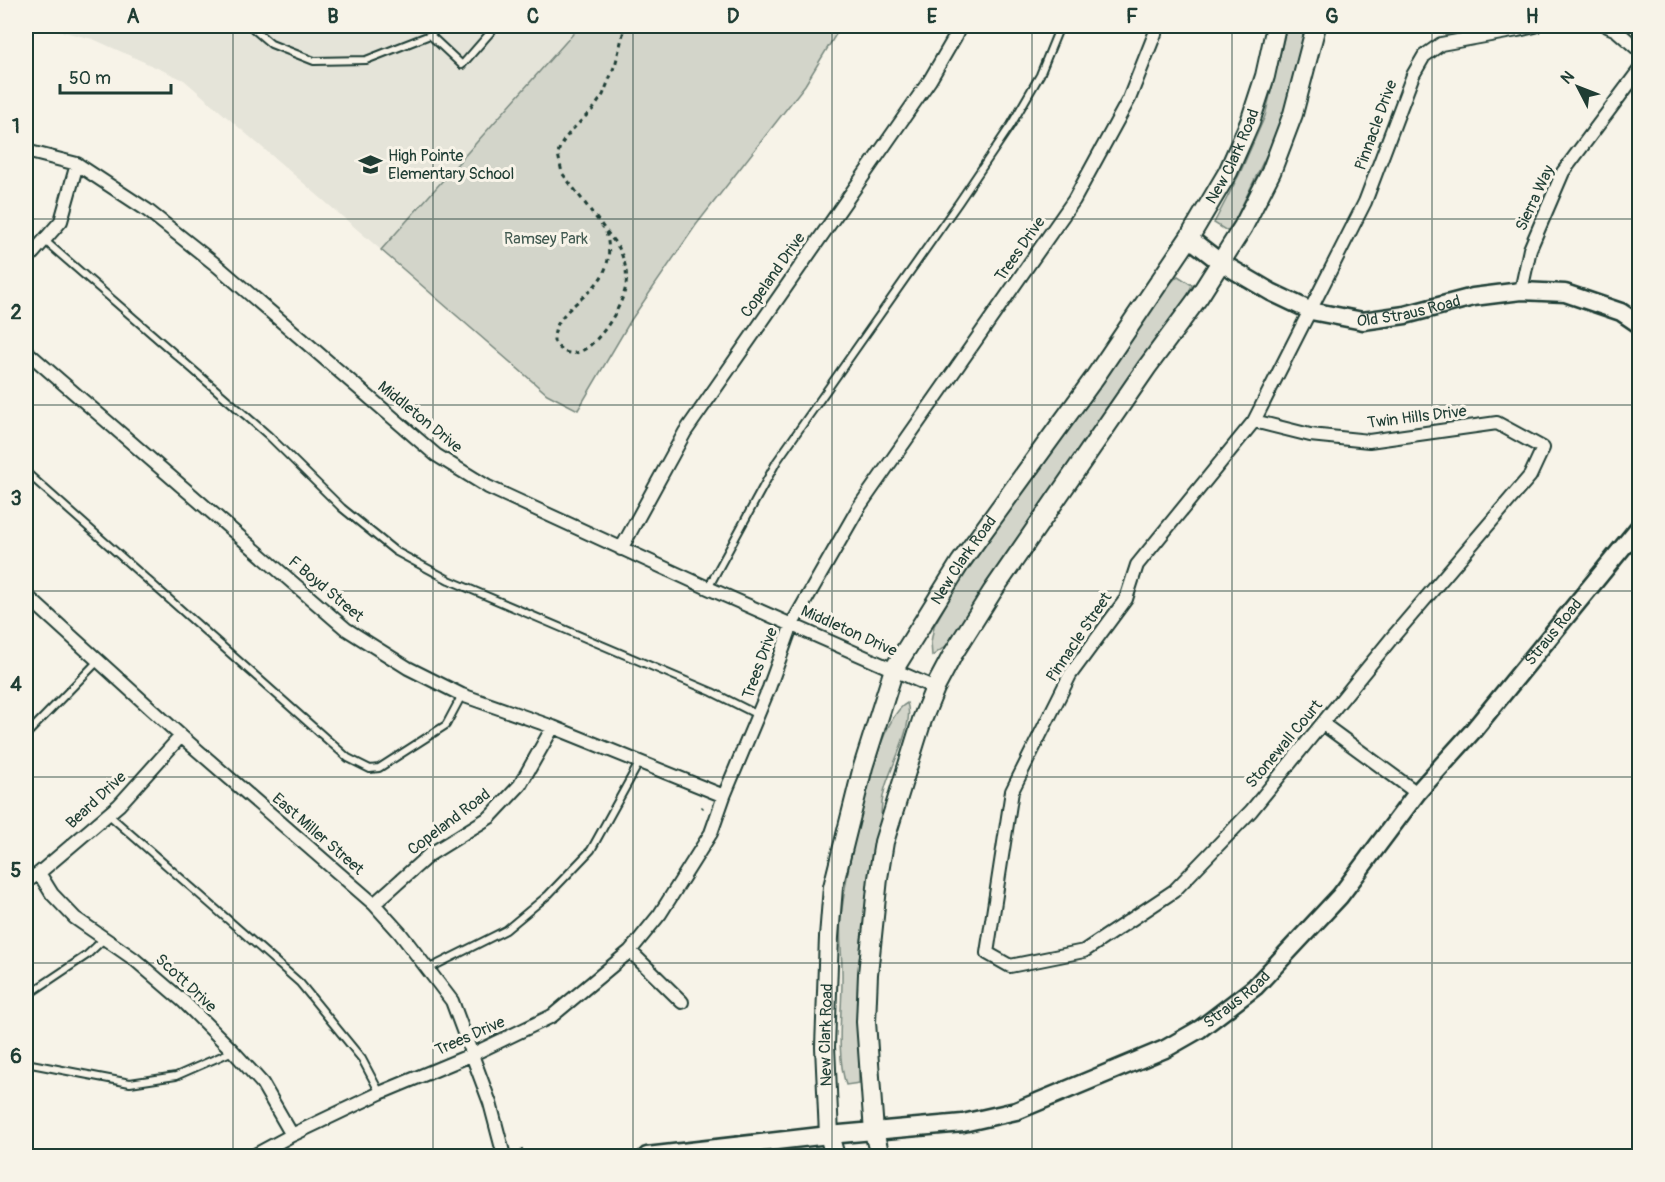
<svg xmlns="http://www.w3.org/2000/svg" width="1665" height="1182" font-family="Pangolin,sans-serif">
<rect width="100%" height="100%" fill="#f7f3e8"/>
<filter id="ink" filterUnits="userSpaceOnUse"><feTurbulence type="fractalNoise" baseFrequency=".0167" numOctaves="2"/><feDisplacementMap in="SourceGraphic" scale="12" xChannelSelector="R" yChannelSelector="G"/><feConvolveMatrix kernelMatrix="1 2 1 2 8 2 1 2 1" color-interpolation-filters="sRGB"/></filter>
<g filter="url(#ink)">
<path fill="#e5e4d9" d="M39 26H580L381 250 184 80 93 39Z"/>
<path fill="#d3d5ca" stroke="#79897f" stroke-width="1.5" d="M580 26H841L805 85 696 225 631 320 578 410 547 394 381 250Z
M1287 26H1305L1299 68 1279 129 1234 222 1227 231 1214 223 1240 173 1265 116Z
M1178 276 1192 285 1187 297 1002 560 950 643 932 656 931 642 934 626 958 584 1165 288Z
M907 703C915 724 891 766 885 788 882 798 881 809 881 820L861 940 858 979 859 1083 846 1085C835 1049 843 1008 842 971 842 953 839 936 841 917 845 878 874 720 907 703Z"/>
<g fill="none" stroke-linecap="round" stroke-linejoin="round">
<defs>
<path id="service" d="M250 26 271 44 314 61 366 60 430 35
M439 26 430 35 462 65 496 26
M44 240 268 435 342 508 395 551 449 580 712 692 758 715
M26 472 348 758 370 769 379 768 446 725 462 695
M708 588 777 461 959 202 1011 125 1040 75 1060 26
M26 735 98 661
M109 815 300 983 362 1059 380 1093
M428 969 506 930 548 895 591 850 639 763
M26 996 87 955 105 938
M26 1063 130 1083 176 1076 233 1051"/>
<path id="minor" d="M1607 26 1616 30 1640 51
M26 151 77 164 147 210 215 264 436 455 488 487 708 588 935 688
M26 261 61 221 77 164
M1521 291 1530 249 1563 172 1640 69
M26 351 346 629 408 668 462 695 553 727 724 796
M1254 421 1310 435 1369 441 1497 423 1543 448 1530 476 1391 639 1251 811 1174 891 1084 951 1010 966 987 953 1012 791 1070 675 1126 599 1137 565 1254 421 1365 202 1413 75 1424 56 1441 44 1518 30 1535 26
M621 549 685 432 930 80 955 37 960 26
M26 595 181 736 374 904 400 933 452 1001 490 1103 504 1156
M1323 724 1417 793
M39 873 52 894 75 918 134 959 184 1002 233 1051 262 1083 292 1135
M26 882 39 873 119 805 181 736
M374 904 429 855 490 817 520 785 553 727
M630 951 682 1002
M253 1156 292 1135 380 1093 471 1055 552 1016 630 951 660 914 711 833 724 796 769 688 792 624 859 507 1074 200 1129 99 1158 26"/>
<g id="tertiary">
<path id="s1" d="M1189 238 1220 262 1271 292 1311 311 1363 321 1405 315 1473 297 1521 291 1565 293 1621 312 1640 325"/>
<path id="s2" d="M647 1156 829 1135 963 1123 1016 1111 1165 1049 1200 1029 1255 987 1340 896 1417 793 1472 732 1640 526"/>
</g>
<g id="secondary">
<path id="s3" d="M835 1156 829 1135 825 1047 829 937 833 887 863 767 894 669 960 563 1095 377 1189 238 1228 172 1250 122 1265 76 1276 26"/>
<path d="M880 1156 874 1132 866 1022 868 974 878 878 884 842 922 720 935 688 953 654 992 592 1147 367 1198 298 1243 227 1271 172 1293 114 1316 26"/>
</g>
</defs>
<use href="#service" stroke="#1f3d34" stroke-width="10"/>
<use href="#minor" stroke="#1f3d34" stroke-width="16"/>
<use href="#tertiary" stroke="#1f3d34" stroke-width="21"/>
<use href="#secondary" stroke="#1f3d34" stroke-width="22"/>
<path stroke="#1f3d34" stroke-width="3" stroke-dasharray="4.5 4.5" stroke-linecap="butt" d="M606 232C623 296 553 298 554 341 579 382 623 309 626 285 628 271 624 260 619 248L562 173 558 154 560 146 570 132 594 108 603 95 616 62 625 26
M702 808 703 807
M521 1150 523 1149"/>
<use href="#service" stroke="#f7f3e8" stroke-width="6"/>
<use href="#minor" stroke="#f7f3e8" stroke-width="12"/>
<use href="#tertiary" stroke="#f7f3e8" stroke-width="16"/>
<use href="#secondary" stroke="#f7f3e8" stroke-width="18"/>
</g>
</g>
<path fill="none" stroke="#1f3d34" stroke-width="1.5" stroke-opacity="0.55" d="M233 26V1156M433 26V1156M633 26V1156M832 26V1156M1032 26V1156M1232 26V1156M1432 26V1156M26 219H1640M26 405H1640M26 591H1640M26 777H1640M26 963H1640"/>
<defs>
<symbol id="school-bare" viewBox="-9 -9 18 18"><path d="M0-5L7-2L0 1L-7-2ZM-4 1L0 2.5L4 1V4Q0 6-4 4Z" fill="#1f3d34" stroke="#f7f3e8" stroke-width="2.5" paint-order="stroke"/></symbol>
</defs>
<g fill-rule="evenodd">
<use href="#school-bare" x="354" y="148" width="33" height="33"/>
</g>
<g text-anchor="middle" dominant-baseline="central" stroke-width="6" stroke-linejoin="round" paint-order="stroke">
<g font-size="16" fill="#1f3d34" stroke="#f7f3e8">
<text transform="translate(1376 125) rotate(-70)">Pinnacle Drive</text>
<text stroke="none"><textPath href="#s3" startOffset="1112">New Clark Road</textPath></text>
<text transform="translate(1535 198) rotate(-65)">Sierra Way</text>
<text transform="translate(1020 249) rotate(-55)">Trees Drive</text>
<text transform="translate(773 275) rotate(-55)">Copeland Drive</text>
<text stroke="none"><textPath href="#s1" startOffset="242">Old Straus Road</textPath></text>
<text transform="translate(420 417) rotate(39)">Middleton Drive</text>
<text transform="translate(1417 417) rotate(-7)">Twin Hills Drive</text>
<text stroke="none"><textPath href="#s3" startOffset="626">New Clark Road</textPath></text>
<text transform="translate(326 589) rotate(40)">F Boyd Street</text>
<text transform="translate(849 631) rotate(24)">Middleton Drive</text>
<text stroke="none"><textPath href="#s2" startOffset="1107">Straus Road</textPath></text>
<text transform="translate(1079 637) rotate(-56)">Pinnacle Street</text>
<text transform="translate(760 663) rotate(-70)">Trees Drive</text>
<text transform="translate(1284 744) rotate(-50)">Stonewall Court</text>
<text transform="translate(96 800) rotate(-43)">Beard Drive</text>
<text transform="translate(449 822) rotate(-37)">Copeland Road</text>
<text transform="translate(318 834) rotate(41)">East Miller Street</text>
<text transform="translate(186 983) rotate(43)">Scott Drive</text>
<text stroke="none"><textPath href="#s2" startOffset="621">Straus Road</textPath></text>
<text transform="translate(470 1036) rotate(-24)">Trees Drive</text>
<text stroke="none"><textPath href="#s3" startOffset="122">New Clark Road</textPath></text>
</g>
<g font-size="16" fill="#1f3d34" stroke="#f7f3e8" text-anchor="start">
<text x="388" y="156">High Pointe<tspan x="388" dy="18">Elementary School</tspan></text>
</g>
<g font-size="16" fill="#435b52" stroke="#f7f3e8">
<text x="546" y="239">Ramsey Park</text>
</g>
</g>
<rect width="1665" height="1182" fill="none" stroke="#f7f3e8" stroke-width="66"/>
<g transform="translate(1578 87) rotate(312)" stroke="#f7f3e8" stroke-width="4.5" paint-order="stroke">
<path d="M0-4.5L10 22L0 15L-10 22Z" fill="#1f3d34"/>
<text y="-9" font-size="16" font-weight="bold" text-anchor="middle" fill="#1f3d34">N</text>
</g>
<path d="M60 84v9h111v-9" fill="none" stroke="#1f3d34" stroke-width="3"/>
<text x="69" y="84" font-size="18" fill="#1f3d34" stroke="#f7f3e8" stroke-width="4.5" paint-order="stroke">50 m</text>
<rect x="33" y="33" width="1599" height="1116" fill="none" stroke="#1f3d34" stroke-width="2"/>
<g font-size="20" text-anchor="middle" font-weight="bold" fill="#1f3d34">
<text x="133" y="23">A</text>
<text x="333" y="23">B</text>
<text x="533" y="23">C</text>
<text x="733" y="23">D</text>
<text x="932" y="23">E</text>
<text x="1132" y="23">F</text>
<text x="1332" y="23">G</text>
<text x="1532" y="23">H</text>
<text x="16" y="133">1</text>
<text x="16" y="319">2</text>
<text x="16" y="505">3</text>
<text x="16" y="691">4</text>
<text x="16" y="877">5</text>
<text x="16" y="1063">6</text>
</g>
</svg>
